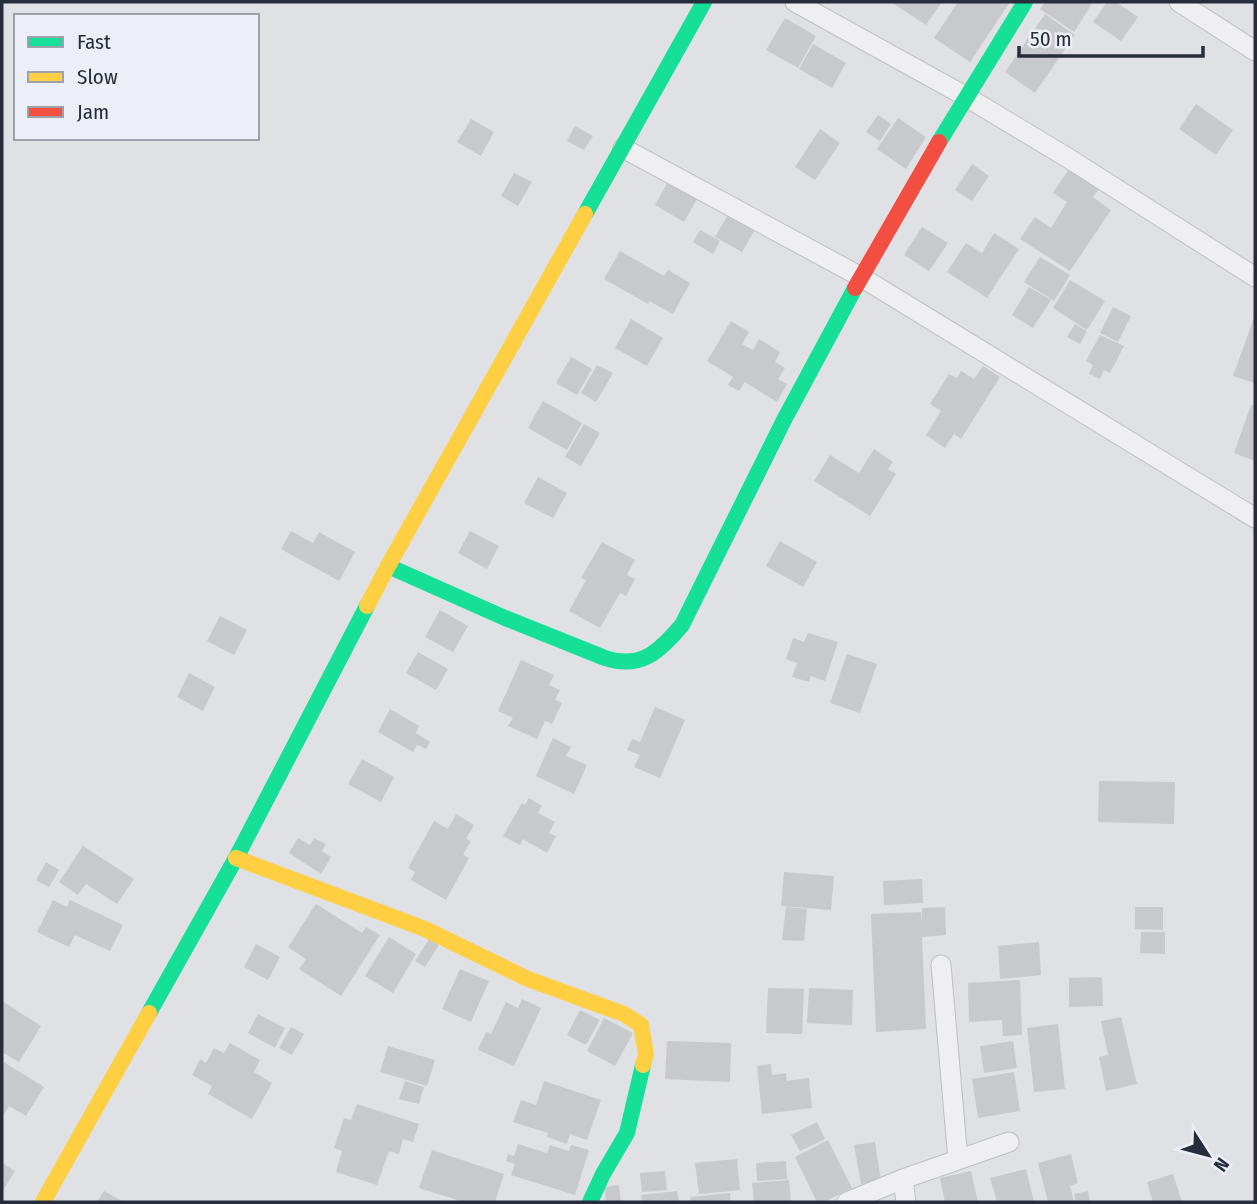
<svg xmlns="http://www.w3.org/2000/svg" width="1257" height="1204" font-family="'Fira Sans Condensed',sans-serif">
<rect width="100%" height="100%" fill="#dfe1e5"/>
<path fill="#c7c9cd" d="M891 2H942L926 25Z
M958 2H1010L970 62 934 38Z
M1045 2H1093L1074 32 1040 9Z
M1107 2H1116L1138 17 1121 41 1093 22Z
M1045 14 1075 35 1035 93 1005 72Z
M785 18 816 36 798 68 766 50Z
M813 44 846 63 832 88 799 69Z
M1196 104 1233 130 1216 155 1179 129Z
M878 115 891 124 880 141 866 132Z
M898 118 926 137 906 169 877 149Z
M471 119 494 132 481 156 457 142Z
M575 126 593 136 584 150 567 141Z
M820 129 840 143 815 180 795 167Z
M972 164 989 176 972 201 955 190Z
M1071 166 1101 186 1093 197 1111 210 1070 271 1020 239 1035 217 1051 228 1067 202 1053 193Z
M514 173 532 182 518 206 501 196Z
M672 175 701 192 684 222 655 205Z
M730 211 757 226 742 252 715 237Z
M922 227 948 243 929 271 904 255Z
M700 230 720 241 713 254 693 242Z
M994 233 1019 249 987 298 947 272 966 243 982 253Z
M620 251 664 276 668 270 690 283 673 314 649 301 648 304 604 279Z
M1040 257 1070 275 1054 301 1024 282Z
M1070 280 1105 301 1087 330 1053 308Z
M1029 287 1051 300 1033 328 1012 315Z
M1113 307 1131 316 1118 342 1100 333Z
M1255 315V383L1233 376Z
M631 319 663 338 647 366 615 348Z
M731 321 749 332 742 344 753 350 759 339 780 352 775 362 785 368 778 379 787 384 777 402 745 382 739 391 728 385 733 377 707 361Z
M1075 324 1087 331 1080 344 1067 337Z
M1100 335 1124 346 1110 373 1104 370 1100 379 1089 374 1093 365 1086 361Z
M571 357 592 369 577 395 556 383Z
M597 365 613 373 596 402 581 393Z
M983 366 1000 377 961 439 954 434 945 448 926 435 941 411 930 404 949 374 957 378 961 371 974 379Z
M543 401 582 423 567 450 528 428Z
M1251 405 1255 406V461L1234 453Z
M584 424 600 433 581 466 565 457Z
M874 449 893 462 888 469 896 474 870 516 814 481 830 455 859 473Z
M538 477 567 493 553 518 524 503Z
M291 531 313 543 319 532 355 552 339 581 281 549Z
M470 531 499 546 487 569 458 553Z
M780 541 817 562 803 587 766 566Z
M602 542 635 560 627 575 635 579 626 596 620 593 600 628 569 611 586 580 581 578Z
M440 610 468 626 453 652 425 637Z
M220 616 247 630 234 655 207 641Z
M808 633 838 642 825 681 811 676 809 682 792 677 797 663 786 659 793 638 804 642Z
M418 652 448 669 436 690 406 673Z
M847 654 877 664 860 713 830 703Z
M521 660 554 675 549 685 560 690 555 700 562 703 552 724 545 721 537 739 508 726 513 718 498 711Z
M189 673 215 687 203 711 177 697Z
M655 707 685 720 660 778 634 767 640 755 627 750 632 739 640 742Z
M390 709 419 726 416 733 430 742 426 749 417 745 413 752 378 732Z
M553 738 571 747 566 756 587 765 574 794 536 776Z
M362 759 394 777 381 802 348 784Z
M1099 781 1175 782 1174 824 1098 822Z
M529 798 542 806 538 813 555 822 549 833 556 836 547 853 523 839 520 845 503 836 522 803 525 805Z
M456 814 474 825 466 839 471 841 463 855 469 858 446 900 411 880 415 872 408 868 434 821 448 829Z
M298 838 310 845 314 838 326 844 322 851 331 857 321 874 289 853Z
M83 846 134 879 117 904 86 884 78 895 59 882Z
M46 862 59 870 49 887 36 880Z
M784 872 834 876 831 910 781 906Z
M922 879 923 903 884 905 883 881Z
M53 900 67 907 70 900 123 925 110 951 75 935 69 947 37 932Z
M316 904 362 933 366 927 380 935 341 996 299 969 306 959 288 947Z
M786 907 807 909 804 941 782 940Z
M945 907 946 935 922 937 926 1029 876 1032 871 914 921 912 922 924V908Z
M1135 907H1163V930L1135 929Z
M1141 932H1165V954L1140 953Z
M389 937 416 954 393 993 365 976Z
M429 939 439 945 425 967 415 961Z
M1039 942 1041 975 1000 979 998 946Z
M256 944 280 957 268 980 244 967Z
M460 969 489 981 471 1022 442 1009Z
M1102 977 1103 1006 1069 1007V978Z
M1020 980 1022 1035 1003 1036 1002 1020 969 1022 968 983Z
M768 988 804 989 802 1034 766 1033Z
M809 988 853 990 852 1025 807 1023Z
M522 999 541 1008 514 1066 478 1050 486 1032 491 1034 506 1002 518 1008Z
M2 1001 41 1026 19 1062 2 1052Z
M580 1010 600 1020 586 1045 567 1035Z
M258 1014 285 1028 275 1048 248 1033Z
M1121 1017 1137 1084 1106 1091 1099 1057 1108 1055 1101 1021Z
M604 1018 633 1033 615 1066 587 1051Z
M1058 1024 1065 1089 1034 1092 1027 1028Z
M291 1027 304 1034 292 1055 279 1048Z
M667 1041 731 1043 730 1082 665 1079Z
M1013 1041 1017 1068 984 1073 980 1046Z
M230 1043 260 1060 254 1072 272 1083 252 1119 208 1094 212 1086 192 1075 200 1059 206 1063 214 1048 224 1053Z
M388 1046 435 1060 427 1086 380 1072Z
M2 1061 44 1087 26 1116 9 1106 2 1118Z
M771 1064 772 1075 786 1073 787 1081 809 1078 812 1108 762 1114 757 1066Z
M1014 1072 1020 1111 978 1118 972 1079Z
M405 1081 424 1087 419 1104 399 1099Z
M544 1081 601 1100 587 1140 570 1134 567 1144 547 1137 548 1133 513 1122 521 1100 536 1105Z
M357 1104 419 1124 413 1142 403 1139 399 1154 389 1151 377 1185 336 1172 342 1151 334 1148 344 1118 351 1120Z
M817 1122 825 1139 800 1151 791 1135Z
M828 1140 852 1188 824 1202H817L795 1157Z
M875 1142 881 1181 861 1184 854 1145Z
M518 1144 547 1153 550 1145 569 1151 571 1145 589 1150 575 1195 511 1175 515 1164 506 1161 508 1154 514 1156Z
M432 1150 504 1174 495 1202H464L419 1188Z
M1071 1154 1078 1183 1070 1186 1074 1202H1048L1038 1163Z
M737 1159 740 1190 699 1194 695 1163Z
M786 1161 787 1179 757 1181 756 1163Z
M2 1163 15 1171 2 1192Z
M1026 1169 1034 1202H997L990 1178Z
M665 1171 667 1190 642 1192 640 1173Z
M971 1171 978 1202H945L940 1178Z
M1173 1174 1182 1202H1153L1147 1182Z
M789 1180 791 1202H754L752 1183Z
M619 1185 621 1202H606L604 1187Z
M104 1191 124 1202H97Z
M677 1191 679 1202H642L641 1195Z
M1088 1191 1090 1202H1076L1074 1194Z
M730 1193 731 1202H691L690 1197Z"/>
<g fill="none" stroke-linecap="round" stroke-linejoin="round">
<defs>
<path id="street" d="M795 2 965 96 1068 158 1255 277
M1179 2 1255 51
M623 148 861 277 1255 518
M941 965 958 1160
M903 1179 906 1202
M847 1202 903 1179 1009 1142"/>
</defs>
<use href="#street" stroke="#bdbfc3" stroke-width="21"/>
<use href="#street" stroke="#efeff1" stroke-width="19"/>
<path stroke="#16e098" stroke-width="16" d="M939 142 1025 2
M585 214 704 2
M388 566 505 618 605 658C641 670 660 651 682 625L784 420 855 288
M149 1013 236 858 367 606
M590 1202 603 1174 627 1133 643 1065"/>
<path stroke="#ffcf43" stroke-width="16" d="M367 606 388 566 585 214
M236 858 425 929 528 979 624 1014 641 1025 646 1054 643 1065
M43 1202 149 1013"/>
<path stroke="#f24e42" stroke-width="16" d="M855 288 939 142"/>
</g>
<rect width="1257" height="1204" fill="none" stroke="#262d3d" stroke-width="7"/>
<rect x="14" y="14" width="245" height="126" fill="#eceff5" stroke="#9da1ab" stroke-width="2"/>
<rect x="28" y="37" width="35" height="10" fill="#16e098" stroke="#9da1ab" stroke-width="2"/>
<text x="77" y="49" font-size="21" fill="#262d3d">Fast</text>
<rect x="28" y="72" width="35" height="10" fill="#ffcf43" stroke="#9da1ab" stroke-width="2"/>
<text x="77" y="84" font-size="21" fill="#262d3d">Slow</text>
<rect x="28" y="107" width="35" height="10" fill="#f24e42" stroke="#9da1ab" stroke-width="2"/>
<text x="77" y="119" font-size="21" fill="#262d3d">Jam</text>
<g transform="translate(1208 1155) rotate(126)" stroke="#eceff5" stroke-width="5" paint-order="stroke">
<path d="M0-5L12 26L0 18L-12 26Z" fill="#262d3d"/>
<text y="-10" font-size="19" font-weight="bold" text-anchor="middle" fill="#262d3d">N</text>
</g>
<path d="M1019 46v10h184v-10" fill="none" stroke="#262d3d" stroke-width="3.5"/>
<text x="1030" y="46" font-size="21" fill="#262d3d" stroke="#eceff5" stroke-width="5" paint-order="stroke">50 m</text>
</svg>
